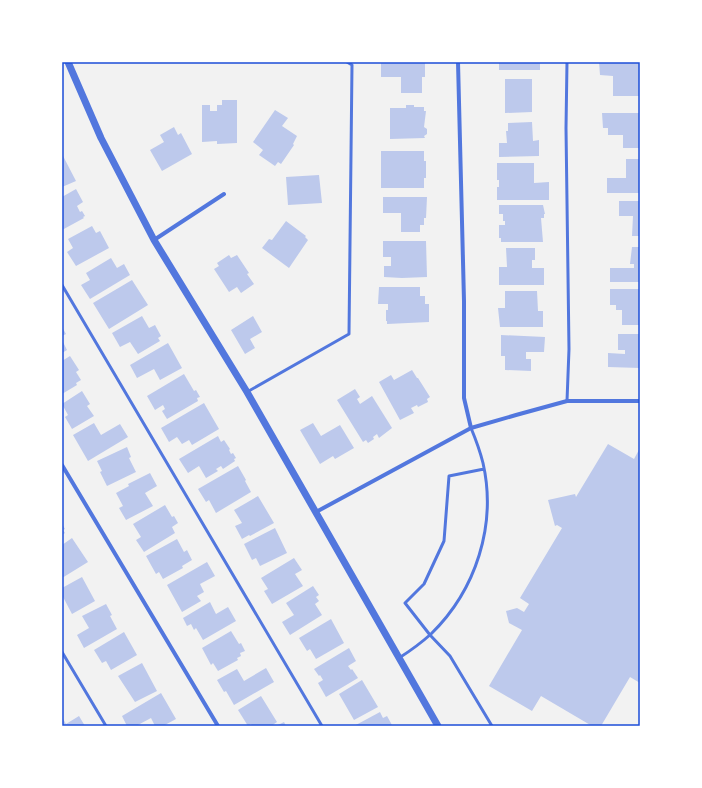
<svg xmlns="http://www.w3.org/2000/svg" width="702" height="788" font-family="Lora,serif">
<rect width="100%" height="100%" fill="#f2f2f2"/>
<path fill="#bdc9ec" d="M381 62H425V77H422V93H401V77H381Z
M499 62H540V70H499Z
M599 62H640V96H613V76L600 75Z
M505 79H532V112L505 113Z
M222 100H237V143L217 144V141L202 142V105H210V111H217V105H222Z
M406 105H414V107H424V111H426L424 127 427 129V134L424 136 425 138 390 139V108H406Z
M275 110 288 118 282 126 297 136 293 144 294 145 281 164 278 162 275 166 259 155 263 150 253 142Z
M602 113H640V148H623V135H608V128H603Z
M532 122 533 141 539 140V156L499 157V143H507L506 131H508V123Z
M174 127 178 135 181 133 192 154 162 171 150 150 164 142 160 135Z
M381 151H424V161H426V178H424V188H381Z
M62 154 76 181 62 187Z
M626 159H640V193H607V178H626Z
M497 163H534V183L549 182V200H497V187H499V180H497Z
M319 175 322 203 288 205 286 177Z
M76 189 83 202 77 206 80 212 82 211 85 216 83 217 84 218 62 230V197Z
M383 197H427L426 218H424V225H420V232H401V213H383Z
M619 201H640V236H632L633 216H619Z
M499 205H543L545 214H544V218H541L543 242H501V238H499V225H505V221H503V214H499Z
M286 221 306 236 305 237 308 240 289 268 262 248 269 239 272 240Z
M92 226 96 233 100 231 109 248 76 266 67 252 73 248 68 239Z
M383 241H426L427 277 402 278 384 277V266H391V257H383Z
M632 247H640V282H610V268H634V264H630Z
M506 248H535V260H532V268H544V285H499V267H507Z
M229 255 231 258 237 255 249 273 247 274 254 284 241 293 237 287 229 292 214 269 219 266 217 263Z
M111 258 117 268 124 264 130 275 90 299 81 285 90 280 86 273Z
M132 280 148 305 109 329 93 303Z
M379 287H420V296H425V304H429V322L387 324V321H386V310H388V304H378Z
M610 289H640V325H622V310H616V305H610Z
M505 291H537L538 311H543V327H500L498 308H505Z
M142 316 149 328 155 325 161 336 158 338 160 341 138 354 130 342 120 347 112 333Z
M253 316 262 332 250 339 255 348 245 354 231 330Z
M62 327 66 334 62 336Z
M618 334H640V368L608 367V353L625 354V350H618Z
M501 335 545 337 544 352H526V359H531V371L505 370V356H501Z
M62 340 67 350 62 353Z
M168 343 182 368 160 380 154 369 137 378 130 365Z
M70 356 79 370 76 372 81 380 76 383 77 385 62 394V361Z
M412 370 417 378H418L430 397 427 399 428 402 418 407 417 405 411 408 414 413 400 420 379 382 391 375 394 380Z
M184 374 194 391 196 390 200 397 197 398 198 401 167 419 162 411 165 409 163 405 155 410 147 396Z
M355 389 360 397 357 399 360 404 372 396 392 428 379 438 377 434 373 437 374 439 368 443 366 440 363 442 337 400Z
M82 391 90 404 87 406 94 416 72 429 65 417 68 415 62 404Z
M204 403 219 429 192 445 189 440 182 444 177 437 169 442 161 428Z
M94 423 101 435 120 424 128 437 88 461 73 435Z
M313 423 321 436 340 425 354 448 335 459 333 456 320 464 300 430Z
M218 436 221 442 224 440 230 449 229 450 231 454 233 453 236 458 234 459 235 461 223 469 221 466 216 469 218 471 206 478 199 466 188 473 179 459Z
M608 444 634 459 640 448V683L630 677 601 726H592L541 696 532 711 489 686 522 630 509 623 506 611 517 608 524 612 529 604 520 598 562 528 557 525 555 526 548 500 575 494 576 497Z
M127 447 131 457 129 458 136 472 107 486 100 472 102 471 97 461Z
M238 466 246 480 245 481 251 492 216 513 209 500 206 502 198 489Z
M150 473 157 486 145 493 153 506 126 520 119 508 123 506 116 493 129 486 128 484Z
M258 496 274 523 250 536 249 535 242 539 235 526 242 523 234 510Z
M165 505 172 517 174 516 178 523 172 527 175 533 144 552 136 540 141 537 133 524Z
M62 524 65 529 63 530 65 533 62 535Z
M275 528 287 553 260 566 256 558 252 560 244 544Z
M72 538 88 562 62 578V545Z
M177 539 184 552 187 550 192 560 182 566 183 568 163 579 159 572 156 574 146 556Z
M294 558 302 570 295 574 303 586 272 604 264 591 268 589 261 578Z
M207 562 215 576 200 584 204 592 197 596 201 601 182 612 167 585Z
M82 577 95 601 72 614 62 595V588Z
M313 586 319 595 316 597 319 601 315 604 322 615 290 635 282 622 294 615 286 603Z
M210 602 216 614 228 607 236 621 203 640 196 628 194 630 191 624 187 626 183 618Z
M106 604 112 615 110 616 117 629 84 648 77 635 89 628 82 616Z
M331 619 344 643 316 659 310 649 307 651 299 638Z
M231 631 239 644 241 643 245 651 240 653 241 656 237 658 238 660 218 671 213 663 211 665 202 648Z
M124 632 137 655 111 670 106 661 102 663 94 650Z
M349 648 356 661 348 666 351 670 352 669 358 678 326 697 318 683 323 680 320 675 319 676 314 669Z
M142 663 157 691 135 702 118 676Z
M266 668 274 682 234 705 226 691 224 692 217 680 237 669 244 681Z
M362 680 378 707 354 720 339 694Z
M161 693 176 719 163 726H155L151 718 136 726H127L122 716Z
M261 696 277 722 271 726H252L251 724 248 726 238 710Z
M380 712 383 718 387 716 392 725 354 726Z
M79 716 85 726H62V717L66 724Z
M284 722 286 726H276Z"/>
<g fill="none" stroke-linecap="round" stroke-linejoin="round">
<path stroke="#5277de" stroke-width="3" d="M62 285 322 726
M247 392 349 334 352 65 347 62
M567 401 569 349 566 128 567 62
M484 469 449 476 444 541 424 584 405 603 430 635 450 656 492 726
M62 652 106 726
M399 658C410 651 421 643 431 634 476 590 497 525 483 463 480 451 476 440 471 428"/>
<path stroke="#5277de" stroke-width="4" d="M458 62 464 301V398L471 428
M154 240 224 194
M62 465 218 726
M316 512 471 428 516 415 567 401H640"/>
<path stroke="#5277de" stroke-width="7" d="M68 62 101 138 154 240 247 392 438 726"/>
</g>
<rect width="702" height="788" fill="none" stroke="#ffffff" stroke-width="126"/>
<rect x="63" y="63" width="576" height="662" fill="none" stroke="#1d4ed8" stroke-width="1.5"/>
</svg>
